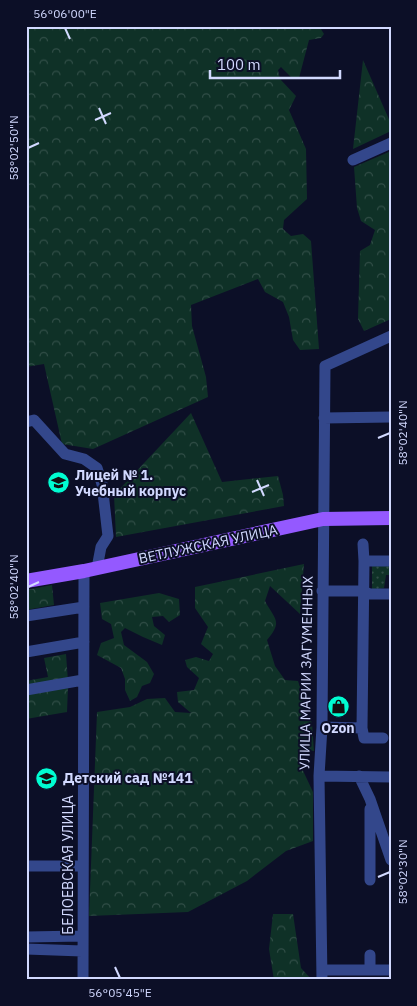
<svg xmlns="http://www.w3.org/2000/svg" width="417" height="1006" font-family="'IBM Plex Sans',sans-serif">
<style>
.forest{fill:url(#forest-crowns)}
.park{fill:url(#park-dots)}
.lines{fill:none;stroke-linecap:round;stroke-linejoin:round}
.minor{stroke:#33478b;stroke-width:11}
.major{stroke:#9459ff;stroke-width:14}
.ticks{fill:none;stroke:#d2d9ff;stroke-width:2}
.labels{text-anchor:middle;stroke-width:4;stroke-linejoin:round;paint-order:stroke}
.poi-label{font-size:14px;font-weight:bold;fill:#d2d9ff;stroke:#0c0f27;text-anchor:start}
.street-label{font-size:14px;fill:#d2d9ff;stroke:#0c0f27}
.neatline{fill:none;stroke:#d2d9ff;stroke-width:2}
.ticks-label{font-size:12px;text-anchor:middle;fill:#d2d9ff}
</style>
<defs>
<pattern id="forest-crowns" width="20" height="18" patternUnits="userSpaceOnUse" patternTransform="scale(1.25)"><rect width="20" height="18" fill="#0f3127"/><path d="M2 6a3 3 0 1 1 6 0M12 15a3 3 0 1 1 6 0" fill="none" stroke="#314e47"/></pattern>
<pattern id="park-dots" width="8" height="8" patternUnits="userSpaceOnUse" patternTransform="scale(1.25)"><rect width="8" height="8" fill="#0f3127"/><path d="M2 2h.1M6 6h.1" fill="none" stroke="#314e47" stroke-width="1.8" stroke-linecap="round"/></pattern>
</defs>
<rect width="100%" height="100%" fill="#0c0f27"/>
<path class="forest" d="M26,26H319L324,34L321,38L309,40L299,78L293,79L281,67L278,70L280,79L296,96L289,110L306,149L307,199L284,220L283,229L291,236L303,234L311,241L319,349L300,350L293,340L289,317L283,302L265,292L258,279L191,305L192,326L206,377L208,397L93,449L62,444L44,364L26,367Z
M363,60L391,124V131L353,149Z
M391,151V319L364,331L358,319L360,251L370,245L375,230L361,221L357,208L354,167Z
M191,413L222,482L278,476L283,495L284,506L116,537L114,495Z
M304,564L300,614L270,586L265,601C275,620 283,621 267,640L275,666L285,680L298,681L312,724L314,751L300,749L298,760L313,792V841L286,851L247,881L188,912L89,916L97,712L130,707L147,699L165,698L175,712L191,713L178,702L177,692L194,690L199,678L187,667L185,660L196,657L209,661L213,654L201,644L208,627L195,608V587Z
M52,585L54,605L26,610V590Z
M159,593L179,599L180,615L169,622L163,616L152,617L154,626L165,635L162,645L143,637L125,628L121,632L124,645L147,662L154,674L150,683L142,686L137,697L130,701L125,690V679L121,668L97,655L101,643L114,638L111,624L102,619L100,603Z
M66,654L68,681L26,689V681L48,677L44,658Z
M68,687L67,712L26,719V695Z
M273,914H293L301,968L312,980H274L269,949Z"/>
<path class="park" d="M372,566H391V575H386L384,588L372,590Z"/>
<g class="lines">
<path class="minor" d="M353,160L391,143
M324,418L391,417
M26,422L34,420L65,454L84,459L97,468L102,484L108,536L101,547L97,568
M364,561H391
M322,591H363L370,594H391
M26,616L84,607
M26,652L84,642
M26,690L83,680
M322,727L362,728L364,738H383
M362,728L364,561L363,544
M319,776L391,777
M359,776L370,799L391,860
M26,866H83
M370,880V809
M26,937L82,936
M26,949L82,951
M370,955V970
M322,970H391
M83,980L84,571
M322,980L319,776L322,727L325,366L391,336"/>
<path class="major" d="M26,581L84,571L323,519L391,518"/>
</g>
<path class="ticks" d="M65,28L70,39M99,108L106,124M95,120L111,113M28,148L39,143M378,438L390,433M257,480L264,496M252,492L269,485M28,587L39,582M378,877L390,872M115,967L120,978"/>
<defs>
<symbol id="school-disc" viewBox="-11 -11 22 22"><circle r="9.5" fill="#00fdd2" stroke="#0c0f27"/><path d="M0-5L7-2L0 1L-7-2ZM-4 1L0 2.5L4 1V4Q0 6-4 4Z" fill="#111"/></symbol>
<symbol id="shop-disc" viewBox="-11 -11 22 22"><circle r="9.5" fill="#00fdd2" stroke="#0c0f27"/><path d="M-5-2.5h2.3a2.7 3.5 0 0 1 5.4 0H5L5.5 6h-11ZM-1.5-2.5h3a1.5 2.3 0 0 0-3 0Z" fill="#111"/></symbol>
</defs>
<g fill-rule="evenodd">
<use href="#school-disc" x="46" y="470" width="25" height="25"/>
<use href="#shop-disc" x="326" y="694" width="25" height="25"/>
<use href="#school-disc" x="34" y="766" width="25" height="25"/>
</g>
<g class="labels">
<g class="poi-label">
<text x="75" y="480">Лицей № 1.<tspan x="75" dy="16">Учебный корпус</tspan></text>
<text x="338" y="733" text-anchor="middle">Ozon</text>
<text x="63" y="783">Детский сад №141</text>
</g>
<g class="street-label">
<text transform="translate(208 544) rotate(-12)" y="5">ВЕТЛУЖСКАЯ УЛИЦА</text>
<text transform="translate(306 673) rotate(-89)" y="5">УЛИЦА МАРИИ ЗАГУМЕННЫХ</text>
<text transform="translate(68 865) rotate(-90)" y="5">БЕЛОЕВСКАЯ УЛИЦА</text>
</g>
</g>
<rect width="417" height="1006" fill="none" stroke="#0c0f27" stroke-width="55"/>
<path d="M210 70v8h130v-8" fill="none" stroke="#d2d9ff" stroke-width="2.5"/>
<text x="217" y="70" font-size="15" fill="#d2d9ff" stroke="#0c0f27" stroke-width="4" paint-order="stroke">100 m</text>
<rect x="28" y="28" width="362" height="950" class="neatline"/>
<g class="ticks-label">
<text x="65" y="18">56°06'00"E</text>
<text transform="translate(14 148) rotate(-90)" y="4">58°02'50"N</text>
<text transform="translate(403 433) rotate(-90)" y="4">58°02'40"N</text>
<text transform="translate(14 587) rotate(-90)" y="4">58°02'40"N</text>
<text transform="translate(403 872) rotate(-90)" y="4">58°02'30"N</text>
<text x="120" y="997">56°05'45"E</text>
</g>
</svg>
